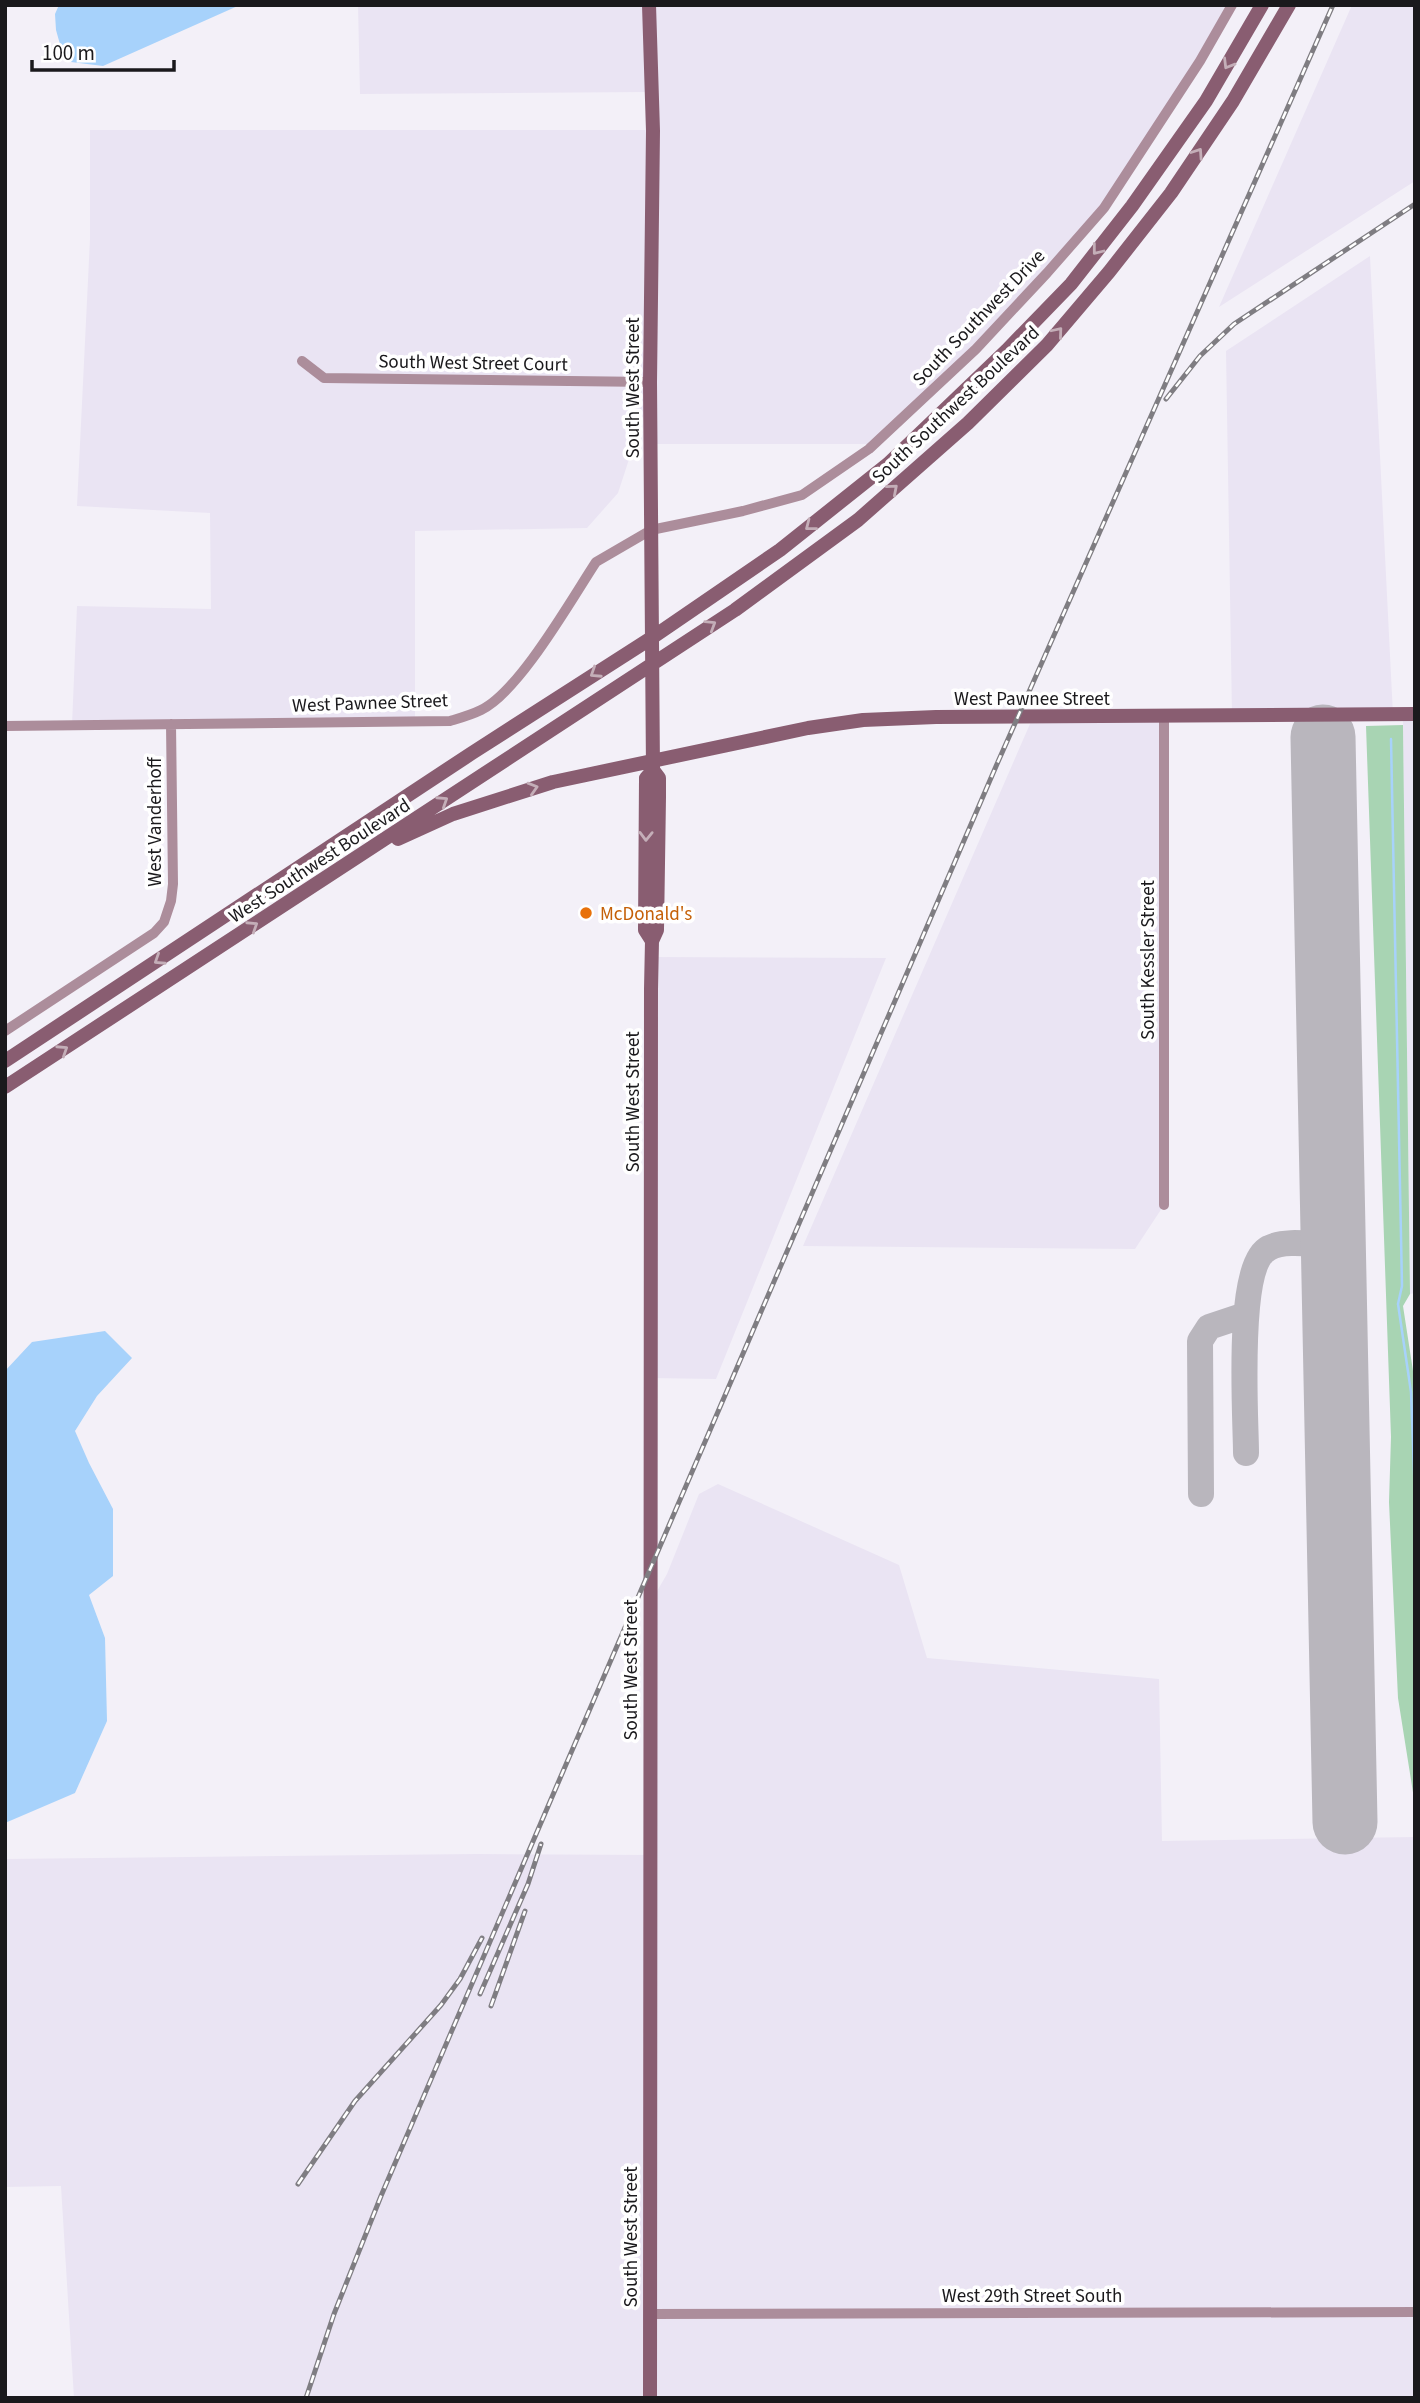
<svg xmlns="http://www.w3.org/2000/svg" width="1420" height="2403" font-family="'Source Sans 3',sans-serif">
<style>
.built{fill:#eae4f3}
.green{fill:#a8d4b3}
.water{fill:#a7d2fb}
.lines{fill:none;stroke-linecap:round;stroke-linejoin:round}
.stream{stroke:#a7d2fb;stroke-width:2.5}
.taxiway{stroke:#b9b6bd;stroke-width:26}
.runway{stroke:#b9b6bd;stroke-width:65}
.street{stroke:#ac8d9b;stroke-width:10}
.secondary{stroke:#895d71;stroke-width:14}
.rail-casing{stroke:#7f7d82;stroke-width:5}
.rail{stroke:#fff;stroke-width:2.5;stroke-dasharray:8;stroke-linecap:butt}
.oneway{stroke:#c4aeb8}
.food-dot{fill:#e8710a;stroke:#fff;stroke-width:2.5}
.labels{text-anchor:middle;stroke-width:7;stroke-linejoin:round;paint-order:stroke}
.street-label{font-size:19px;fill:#1a191c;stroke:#fff}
.food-label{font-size:19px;fill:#c56008;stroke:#fff;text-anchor:start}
</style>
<rect width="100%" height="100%" fill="#f3f0f8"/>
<path class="built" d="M358,5H1232L1104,208L1051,269L875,444H651L649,398L618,493L587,528L415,531V722L72,725L77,606L211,609L210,513L77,506L90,239V130H648V92L360,94Z
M1352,5H1415V181L1219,307Z
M1370,256L1393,715L1232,716L1226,351Z
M1403,715H1415V1293L1410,1294Z
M1164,716V1205L1135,1249L803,1246L1033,717Z
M652,957L886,958L716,1379L650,1378Z
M718,1484L899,1565L927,1658L1159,1679L1162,1841L1415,1837V2398H74L61,2186L5,2187V1859L477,1854L649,1855V1605L667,1574L699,1494Z"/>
<path class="green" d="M1403,725L1410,1294L1403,1306L1415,1384V1805L1398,1698L1389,1502L1391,1437L1366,726Z"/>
<path class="water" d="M59,5H240L103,66L71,62L63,55L56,30L55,14Z
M105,1331L132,1358L97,1396L75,1431L89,1463L113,1509V1576L89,1595L105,1638L107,1721L75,1793L5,1823V1371L32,1342Z"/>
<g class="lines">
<path class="stream" d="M1391,739L1402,1286L1398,1304L1411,1392L1415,1497"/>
<path class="taxiway" d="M1246,1453C1246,1417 1235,1265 1269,1248C1286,1239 1314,1245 1333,1245
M1201,1494L1200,1341L1209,1327L1245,1315"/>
<path class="runway" d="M1323,737L1345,1822"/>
<path class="street" d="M302,361L324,378L650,382
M1164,716V1205
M5,726L450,721C460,718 471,715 481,710C519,692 571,600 596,562L651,530L743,511L802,495L869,449L976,349L1047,273L1104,208L1200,61L1232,5
M5,1031L154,933L164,922L171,901L173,884L171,724
M650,2314L1415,2312"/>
<path class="secondary" d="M649,5L653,131L650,382L653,770L659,778V797L657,930L652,941L651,989L650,2398
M398,839L453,814L553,782L808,728L863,720L936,717L1415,714
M652,941L645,930L646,778L653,770
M5,1061L472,753L653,637L780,550L888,464L1007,350L1071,284L1132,206L1206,101L1262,5
M5,1087L735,610L858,520L968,423L1047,345L1109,272L1171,193L1233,101L1289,5"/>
<defs>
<path id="rail" d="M1166,399L1200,356L1234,324L1415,204
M480,1994L528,1884L541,1844
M491,2006L525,1911
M298,2184L355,2101L441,2005L460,1979L482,1938
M306,2398L334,2314L381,2196L555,1790L997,764L1333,5"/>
</defs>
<use href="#rail" class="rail-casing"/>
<use href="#rail" class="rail"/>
</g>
<defs><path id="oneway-chevron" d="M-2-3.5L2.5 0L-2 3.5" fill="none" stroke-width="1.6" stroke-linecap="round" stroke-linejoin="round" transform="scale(1.75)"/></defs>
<g class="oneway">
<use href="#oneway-chevron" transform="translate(1228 64) rotate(121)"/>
<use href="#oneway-chevron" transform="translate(1198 153) rotate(-56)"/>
<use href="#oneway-chevron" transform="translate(1097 250) rotate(128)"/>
<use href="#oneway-chevron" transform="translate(1058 332) rotate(-50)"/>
<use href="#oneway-chevron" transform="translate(893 489) rotate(-41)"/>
<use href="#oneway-chevron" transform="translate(810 526) rotate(142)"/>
<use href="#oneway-chevron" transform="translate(711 625) rotate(-32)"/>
<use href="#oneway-chevron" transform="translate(595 673) rotate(147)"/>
<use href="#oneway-chevron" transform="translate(533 788) rotate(-17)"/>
<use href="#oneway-chevron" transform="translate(443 801) rotate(-33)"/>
<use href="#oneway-chevron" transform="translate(646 836) rotate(91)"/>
<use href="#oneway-chevron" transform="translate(253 926) rotate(-33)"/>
<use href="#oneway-chevron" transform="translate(159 960) rotate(147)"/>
<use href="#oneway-chevron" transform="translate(63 1050) rotate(-33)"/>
</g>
<circle class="food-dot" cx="586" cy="913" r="7"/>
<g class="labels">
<g class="street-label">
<text transform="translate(978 317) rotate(-46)" y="7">South Southwest Drive</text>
<text transform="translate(473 362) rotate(1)" y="7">South West Street Court</text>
<text transform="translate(632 388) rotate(-90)" y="7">South West Street</text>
<text transform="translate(955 404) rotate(-43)" y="7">South Southwest Boulevard</text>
<text x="1032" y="705">West Pawnee Street</text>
<text transform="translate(370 702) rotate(-2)" y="7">West Pawnee Street</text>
<text transform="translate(154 822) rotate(-90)" y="7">West Vanderhoff</text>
<text transform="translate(319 860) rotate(-33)" y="7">West Southwest Boulevard</text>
<text transform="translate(1147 960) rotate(-90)" y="7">South Kessler Street</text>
<text transform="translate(632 1102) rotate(-90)" y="7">South West Street</text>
<text transform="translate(630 1670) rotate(-90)" y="7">South West Street</text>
<text transform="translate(630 2237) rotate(-90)" y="7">South West Street</text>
<text x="1032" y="2302">West 29th Street South</text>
</g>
<g class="food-label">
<text x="600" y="920">McDonald's</text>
</g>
</g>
<rect width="1420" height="2403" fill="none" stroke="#1a191c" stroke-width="14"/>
<path d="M32 60v10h142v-10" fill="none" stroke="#1a191c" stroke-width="3.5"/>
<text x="42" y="60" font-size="21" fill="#1a191c" stroke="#ffffff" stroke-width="5" paint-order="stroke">100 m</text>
</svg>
